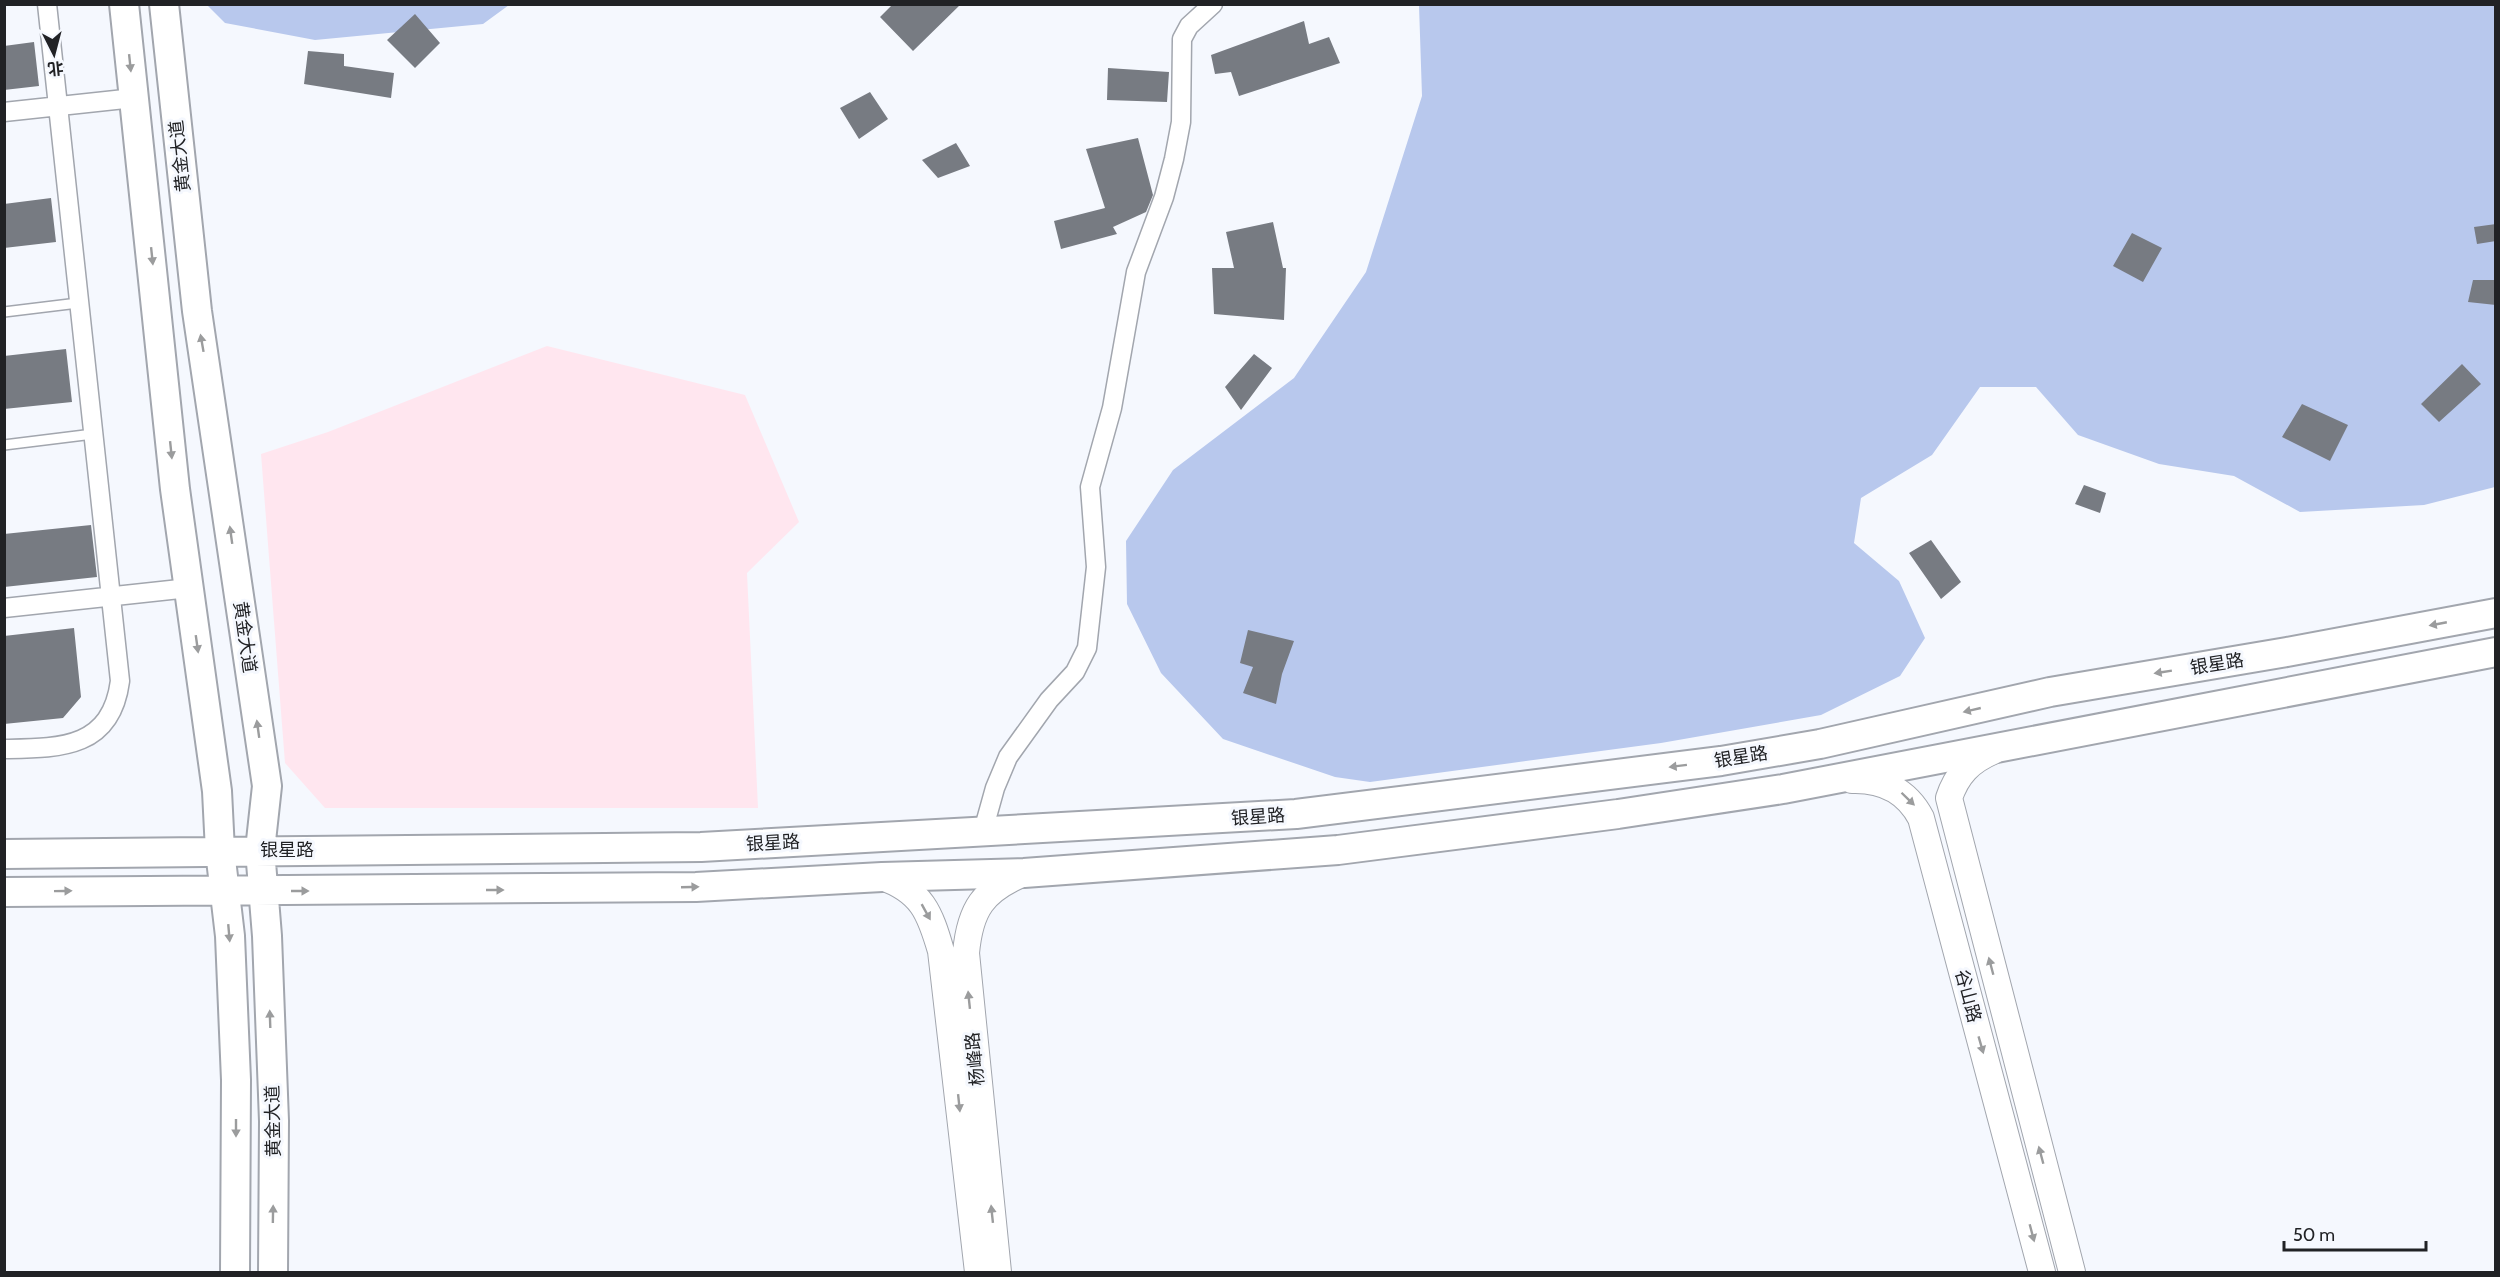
<svg xmlns="http://www.w3.org/2000/svg" width="2500" height="1277" font-family="Cabin,'Noto Sans SC',sans-serif">
<style>
.commercial{fill:#ffe6ef}
.green{fill:#b8c8ed}
.building{fill:#777b82}
.lines{fill:none;stroke-linecap:round;stroke-linejoin:round}
.lane-casing{stroke:#a2a6ae;stroke-width:12}
.street-casing{stroke:#a2a6ae;stroke-width:21}
.secondary-casing{stroke:#a2a6ae;stroke-width:28}
.primary-casing{stroke:#a2a6ae;stroke-width:32}
.lane{stroke:#fff;stroke-width:9}
.street{stroke:#fff;stroke-width:18}
.secondary{stroke:#fff;stroke-width:26}
.primary{stroke:#fff;stroke-width:28}
.oneway{fill:#9b9c9d}
.labels{text-anchor:middle;stroke-width:6;stroke-linejoin:round;paint-order:stroke}
.street-label{font-size:18px;fill:#212225;stroke:#f5f8fe}
</style>
<rect width="100%" height="100%" fill="#f5f8fe"/>
<path class="commercial" d="M547,346L745,395L799,522L747,573L758,808H325L285,763L261,454L328,432Z"/>
<path class="green" d="M207,5H509L483,24L315,40L225,23Z
M1419,5H2495V487L2424,505L2300,512L2234,476L2159,464L2078,435L2036,387H1980L1932,455L1861,498L1854,543L1899,581L1925,638L1900,676L1821,715L1661,743L1370,782L1335,777L1223,739L1161,673L1127,604L1126,541L1173,470L1294,378L1366,272L1422,96Z"/>
<path class="building" d="M893,4H961L913,51L880,17Z
M415,14L440,43L415,68L387,40Z
M1304,21L1309,44L1329,37L1340,63L1239,96L1231,72L1215,74L1211,55Z
M34,42L39,86L4,90V46Z
M308,51L344,54V66L394,73L391,98L304,84Z
M1108,68L1169,72L1167,102L1107,100Z
M870,92L888,119L859,139L840,108Z
M1138,138L1153,195L1146,212L1113,227L1117,234L1061,249L1054,221L1105,208L1086,149Z
M956,143L970,166L938,178L922,160Z
M51,198L56,242L4,248V204Z
M1273,222L1283,268H1286L1284,320L1214,314L1212,268H1234L1226,232Z
M2496,224V241L2477,244L2474,227Z
M2132,233L2162,248L2143,282L2113,266Z
M2473,280H2496V305L2468,302Z
M66,349L72,402L4,409V356Z
M1254,354L1272,368L1241,410L1225,387Z
M2462,364L2481,384L2439,422L2421,404Z
M2302,404L2348,425L2330,461L2282,437Z
M2084,485L2106,493L2100,513L2075,504Z
M91,525L97,577L4,587V534Z
M1931,540L1961,582L1941,599L1909,553Z
M74,628L81,697L63,718L4,724V636Z
M1248,630L1294,641L1282,674L1276,704L1243,693L1253,667L1240,663Z"/>
<g class="lines">
<defs>
<path id="lane" d="M4,312L78,303
M4,445L93,434"/>
<path id="street" d="M4,112L134,98
M4,608L189,588
M4,749C60,748 111,749 120,681L47,4
M983,831L995,788L1008,757L1049,700L1075,672L1087,648L1096,567L1090,487L1112,408L1136,272L1164,197L1174,159L1181,122L1182,39L1189,26L1213,4"/>
<path id="secondary" d="M1993,751C1970,761 1957,774 1949,798L2072,1272
M1852,780C1883,779 1907,791 1921,818L2042,1272
M882,877C922,891 930,913 941,951L978,1272
M998,1272L966,953C970,909 983,890 1024,873"/>
<path id="primary" d="M124,4L175,489L217,791L220,851L230,936L236,1080L235,1272
M164,4L197,311L267,786L260,850L267,936L274,1121L273,1272
M4,854L701,847L1296,814L1721,761L1820,744L2050,692L2287,652L2496,613
M4,892L696,887L882,877L1024,873L1338,850L1618,814L1783,789L2496,652"/>
</defs>
<use href="#lane" class="lane-casing"/>
<use href="#street" class="street-casing"/>
<use href="#secondary" class="secondary-casing"/>
<use href="#primary" class="primary-casing"/>
<use href="#lane" class="lane"/>
<use href="#street" class="street"/>
<use href="#secondary" class="secondary"/>
<use href="#primary" class="primary"/>
</g>
<defs><path id="oneway-solid" d="M-6-.8H1V-3.2L6.5 0L1 3.2V.8H-6Z" transform="scale(1.5)"/></defs>
<g class="oneway">
<use href="#oneway-solid" transform="translate(130 63) rotate(84)"/>
<use href="#oneway-solid" transform="translate(152 256) rotate(84)"/>
<use href="#oneway-solid" transform="translate(202 343) rotate(-100)"/>
<use href="#oneway-solid" transform="translate(171 450) rotate(84)"/>
<use href="#oneway-solid" transform="translate(231 535) rotate(-98)"/>
<use href="#oneway-solid" transform="translate(2438 624) rotate(169)"/>
<use href="#oneway-solid" transform="translate(197 644) rotate(82)"/>
<use href="#oneway-solid" transform="translate(2163 672) rotate(171)"/>
<use href="#oneway-solid" transform="translate(1972 710) rotate(167)"/>
<use href="#oneway-solid" transform="translate(258 729) rotate(-98)"/>
<use href="#oneway-solid" transform="translate(1678 766) rotate(173)"/>
<use href="#oneway-solid" transform="translate(1908 799) rotate(44)"/>
<use href="#oneway-solid" transform="translate(690 887) rotate(-2)"/>
<use href="#oneway-solid" transform="translate(495 890)"/>
<use href="#oneway-solid" transform="translate(63 891) rotate(-1)"/>
<use href="#oneway-solid" transform="translate(300 891)"/>
<use href="#oneway-solid" transform="translate(926 912) rotate(61)"/>
<use href="#oneway-solid" transform="translate(229 933) rotate(85)"/>
<use href="#oneway-solid" transform="translate(1991 966) rotate(-105)"/>
<use href="#oneway-solid" transform="translate(969 1000) rotate(-96)"/>
<use href="#oneway-solid" transform="translate(270 1019) rotate(-92)"/>
<use href="#oneway-solid" transform="translate(1981 1045) rotate(74)"/>
<use href="#oneway-solid" transform="translate(959 1103) rotate(84)"/>
<use href="#oneway-solid" transform="translate(236 1128) rotate(90)"/>
<use href="#oneway-solid" transform="translate(2041 1155) rotate(-105)"/>
<use href="#oneway-solid" transform="translate(273 1214) rotate(-89)"/>
<use href="#oneway-solid" transform="translate(992 1214) rotate(-96)"/>
<use href="#oneway-solid" transform="translate(2032 1233) rotate(75)"/>
</g>
<g class="labels">
<g class="street-label">
<text transform="translate(180 156) rotate(-96)" y="6">黄金大道</text>
<text transform="translate(245 637) rotate(82)" y="6">黄金大道</text>
<text transform="translate(2217 664) rotate(-9)" y="6">银星路</text>
<text transform="translate(1741 757) rotate(-9)" y="6">银星路</text>
<text transform="translate(1258 817) rotate(-4)" y="6">银星路</text>
<text transform="translate(773 843) rotate(-3)" y="6">银星路</text>
<text x="287" y="856">银星路</text>
<text transform="translate(1968 996) rotate(75)" y="6">谷山路</text>
<text transform="translate(975 1059) rotate(-96)" y="6">杨峰路</text>
<text transform="translate(273 1121) rotate(-91)" y="6">黄金大道</text>
</g>
</g>
<rect width="2500" height="1277" fill="none" stroke="#212225" stroke-width="12"/>
<g transform="translate(54 54) rotate(174)" stroke="#f5f8fe" stroke-width="4.5" paint-order="stroke">
<path d="M0-4.5L10 22L0 15L-10 22Z" fill="#212225"/>
<text y="-9" font-size="16" font-weight="bold" text-anchor="middle" fill="#212225">北</text>
</g>
<path d="M2284 1241v9h142v-9" fill="none" stroke="#212225" stroke-width="3"/>
<text x="2293" y="1241" font-size="18" fill="#212225" stroke="#f5f8fe" stroke-width="4.5" paint-order="stroke">50 m</text>
</svg>
